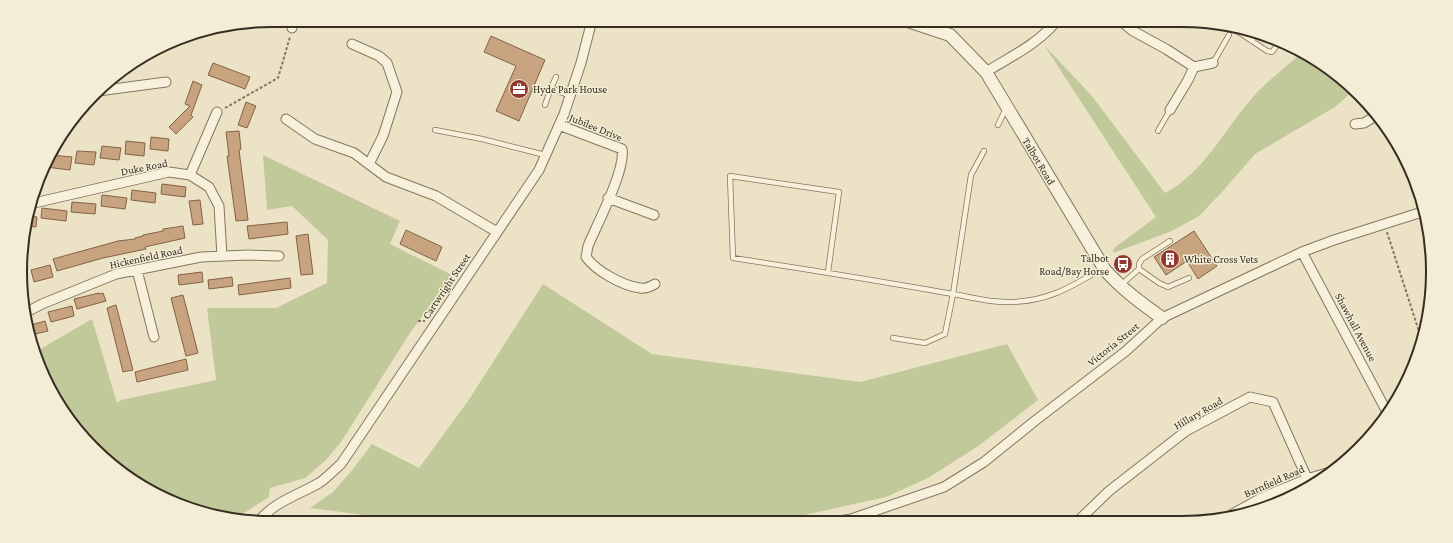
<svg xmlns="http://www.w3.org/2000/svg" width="1453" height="543" font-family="'Crimson Pro',serif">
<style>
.green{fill:#c1c99b}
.building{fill:#c7a37f;stroke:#846245}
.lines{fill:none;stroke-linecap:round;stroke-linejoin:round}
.service-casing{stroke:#86765e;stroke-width:6}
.minor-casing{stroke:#86765e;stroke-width:11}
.tertiary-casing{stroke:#86765e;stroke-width:14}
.path{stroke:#86765e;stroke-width:2;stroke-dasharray:3 2;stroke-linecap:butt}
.service{stroke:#f7f0da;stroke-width:4.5}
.minor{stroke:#f7f0da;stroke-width:9}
.tertiary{stroke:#f7f0da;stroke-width:12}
.labels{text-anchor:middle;stroke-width:3;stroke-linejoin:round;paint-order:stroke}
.poi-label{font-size:11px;fill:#372d20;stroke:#f3edd6;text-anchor:start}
.street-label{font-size:11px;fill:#372d20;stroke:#f3edd6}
.rim{fill:none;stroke:#372d20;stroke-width:2}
</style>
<rect width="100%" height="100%" fill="#ece3c7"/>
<path class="green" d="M1044,45L1092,96L1165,193C1204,173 1225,128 1254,96C1267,81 1285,68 1299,55L1335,72L1352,92L1335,107L1255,154L1222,192L1199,216L1172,231L1113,253L1114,248L1156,217Z
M263,155L400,221L390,244L452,275L410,333L341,442L326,460L305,478L270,488L269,497L241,515L229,517L206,514L119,471L62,411L37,351L92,319L117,403L121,400L216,380L207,308H276L327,283L328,240L292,206L267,210Z
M543,284L652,354L860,382L1007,344L1038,400L977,447L928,478L886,497L800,516L676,522L426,523L310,508L333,492L353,469L372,444L419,468L468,401Z"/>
<path class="building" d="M491,36L545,60L519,121L496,111L516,66L484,52Z
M213,63L250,77L245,89L208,75Z
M193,81L202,85L191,115L193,117L176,134L169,127L190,106L185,104Z
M246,102L256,106L247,128L238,125Z
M239,131L241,149L239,150L248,220L236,221L227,156H229L226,132Z
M151,137L169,139L168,151L150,149Z
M126,141L145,143L144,156L125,154Z
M102,146L121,148L119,160L100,158Z
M77,151L96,152L94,165L75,163Z
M51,155L72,157L70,170L46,167Z
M162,184L186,187L185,197L161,194Z
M132,190L156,193L155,203L131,200Z
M102,195L127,198L125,209L101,206Z
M200,200L203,224L193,225L189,201Z
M72,202L96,204L95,214L71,212Z
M42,208L67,211L66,221L41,218Z
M30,216L37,217L36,227L26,226Z
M287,222L288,234L249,239L247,226Z
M183,226L185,238L145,247L146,249L103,258L57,271L53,259L118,241L135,239V238L143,236V235L163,231V229Z
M406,230L442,247L436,261L400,244Z
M1194,231L1217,266L1198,279L1187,261L1166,275L1154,257Z
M308,234L313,274L301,275L296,236Z
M50,265L53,277L34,282L31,270Z
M202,272L203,282L179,285L178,275Z
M232,277L233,286L209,289L208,280Z
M290,278L291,288L239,295L238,285Z
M99,293V294L103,293L106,301L77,309L74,299Z
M183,295L198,353L186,356L171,298Z
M116,305L133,370L123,372L107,308Z
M72,306L74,316L51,322L48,312Z
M45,321L48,331L31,335L27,326Z
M186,359L188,370L137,382L135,372Z"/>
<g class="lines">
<defs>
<path id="service" d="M1231,27L1267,51L1272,52L1278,44
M1252,41L1256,33
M1213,63L1229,35
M556,77L551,88L570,96
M545,105L551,88
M998,125L1006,108
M435,130L482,139L545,155
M1158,131L1170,110
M1139,269L1159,283L1168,287L1189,278
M828,272L839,192L730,176L733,258C806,269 880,281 953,294L971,175L984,151
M1121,285L1139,269V264L1142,259L1170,241
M893,338L925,343L945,334L953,294C970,297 988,302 1005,302C1045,303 1070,288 1103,268"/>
<path id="minor" d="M1120,20L1133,31L1166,49L1194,67
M292,28L294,20
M352,44L379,56L387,63L397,92L383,136L369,164
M986,72C1010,57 1040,43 1057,20
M98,91L166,82
M1170,110L1188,80L1194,67L1213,63
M286,119L315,139L354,153L386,177L436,196L497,232
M1355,124L1364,123L1374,117
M559,125L622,149C626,170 597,224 588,246L586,257C596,271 623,286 640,288C645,289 650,287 655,284
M190,175L217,112
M608,198L654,215
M34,203L169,172L190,175L209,187L219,206L222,256
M1302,252L1388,414
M137,270L154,337
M25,313L42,304L116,274L201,257L248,255L279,256
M1229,516L1263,497L1307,479L1330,472
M259,521C274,502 298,495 319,483C327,478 334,470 341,464L539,170L564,114L581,63L592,20
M1078,521L1109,491L1186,431L1250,397L1273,402L1310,485
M268,522C292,520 315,520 339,523
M835,522L851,519L944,487L984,462L1036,420L1126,351L1162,318L1302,252L1334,240L1422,212"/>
<path id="tertiary" d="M905,20L950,35L986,72L1105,270C1122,289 1141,303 1162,318"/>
</defs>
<use href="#service" class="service-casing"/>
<use href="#minor" class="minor-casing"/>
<use href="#tertiary" class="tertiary-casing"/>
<path class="path" d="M225,108L278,78L290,37
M1387,232L1422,341
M418,321H425"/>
<use href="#service" class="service"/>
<use href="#minor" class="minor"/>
<use href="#tertiary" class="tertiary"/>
</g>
<defs>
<symbol id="office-disc" viewBox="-11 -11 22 22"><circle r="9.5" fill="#913831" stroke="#f3edd6"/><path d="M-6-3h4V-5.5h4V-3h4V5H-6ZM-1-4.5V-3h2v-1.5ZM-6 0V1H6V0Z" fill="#fff"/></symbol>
<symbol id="building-disc" viewBox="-11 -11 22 22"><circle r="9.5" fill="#913831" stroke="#f3edd6"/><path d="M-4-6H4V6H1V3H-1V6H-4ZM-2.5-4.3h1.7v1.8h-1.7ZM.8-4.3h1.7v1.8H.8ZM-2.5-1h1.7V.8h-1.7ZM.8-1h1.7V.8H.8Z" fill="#fff"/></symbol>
<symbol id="bus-disc" viewBox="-11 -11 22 22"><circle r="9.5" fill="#913831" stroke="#f3edd6"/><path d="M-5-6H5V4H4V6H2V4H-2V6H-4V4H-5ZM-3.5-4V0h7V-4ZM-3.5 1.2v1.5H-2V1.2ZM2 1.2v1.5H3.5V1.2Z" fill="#fff"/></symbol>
</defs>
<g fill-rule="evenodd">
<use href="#office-disc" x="508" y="78" width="22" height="22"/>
<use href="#building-disc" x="1159" y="248" width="22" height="22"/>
<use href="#bus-disc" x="1112" y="253" width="22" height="22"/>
</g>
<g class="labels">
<g class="poi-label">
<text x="533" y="93">Hyde Park House</text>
<text x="1109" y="262" text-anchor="end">Talbot<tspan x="1109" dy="13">Road/Bay Horse</tspan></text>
<text x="1184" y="263">White Cross Vets</text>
</g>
<g class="street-label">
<text transform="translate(596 127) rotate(22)" y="4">Jubilee Drive</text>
<text transform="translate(1039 161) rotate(59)" y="4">Talbot Road</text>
<text transform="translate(144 167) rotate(-11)" y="4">Duke Road</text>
<text transform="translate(146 257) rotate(-12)" y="4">Hickenfield Road</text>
<text transform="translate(446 286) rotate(-56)" y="4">Cartwright Street</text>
<text transform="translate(1356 327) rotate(62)" y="4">Shawhall Avenue</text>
<text transform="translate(1113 344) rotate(-39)" y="4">Victoria Street</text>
<text transform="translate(1198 413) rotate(-30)" y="4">Hillary Road</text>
<text transform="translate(1274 481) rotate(-24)" y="4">Barnfield Road</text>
</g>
</g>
<path d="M0 0H1453V543H0ZM271 27H1182A244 244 0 0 1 1426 271V272A244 244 0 0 1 1182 516H271A244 244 0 0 1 27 272V271A244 244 0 0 1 271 27Z" fill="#f3edd6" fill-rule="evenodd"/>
<path class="rim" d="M271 27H1182A244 244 0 0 1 1426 271V272A244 244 0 0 1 1182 516H271A244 244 0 0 1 27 272V271A244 244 0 0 1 271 27Z"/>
</svg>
